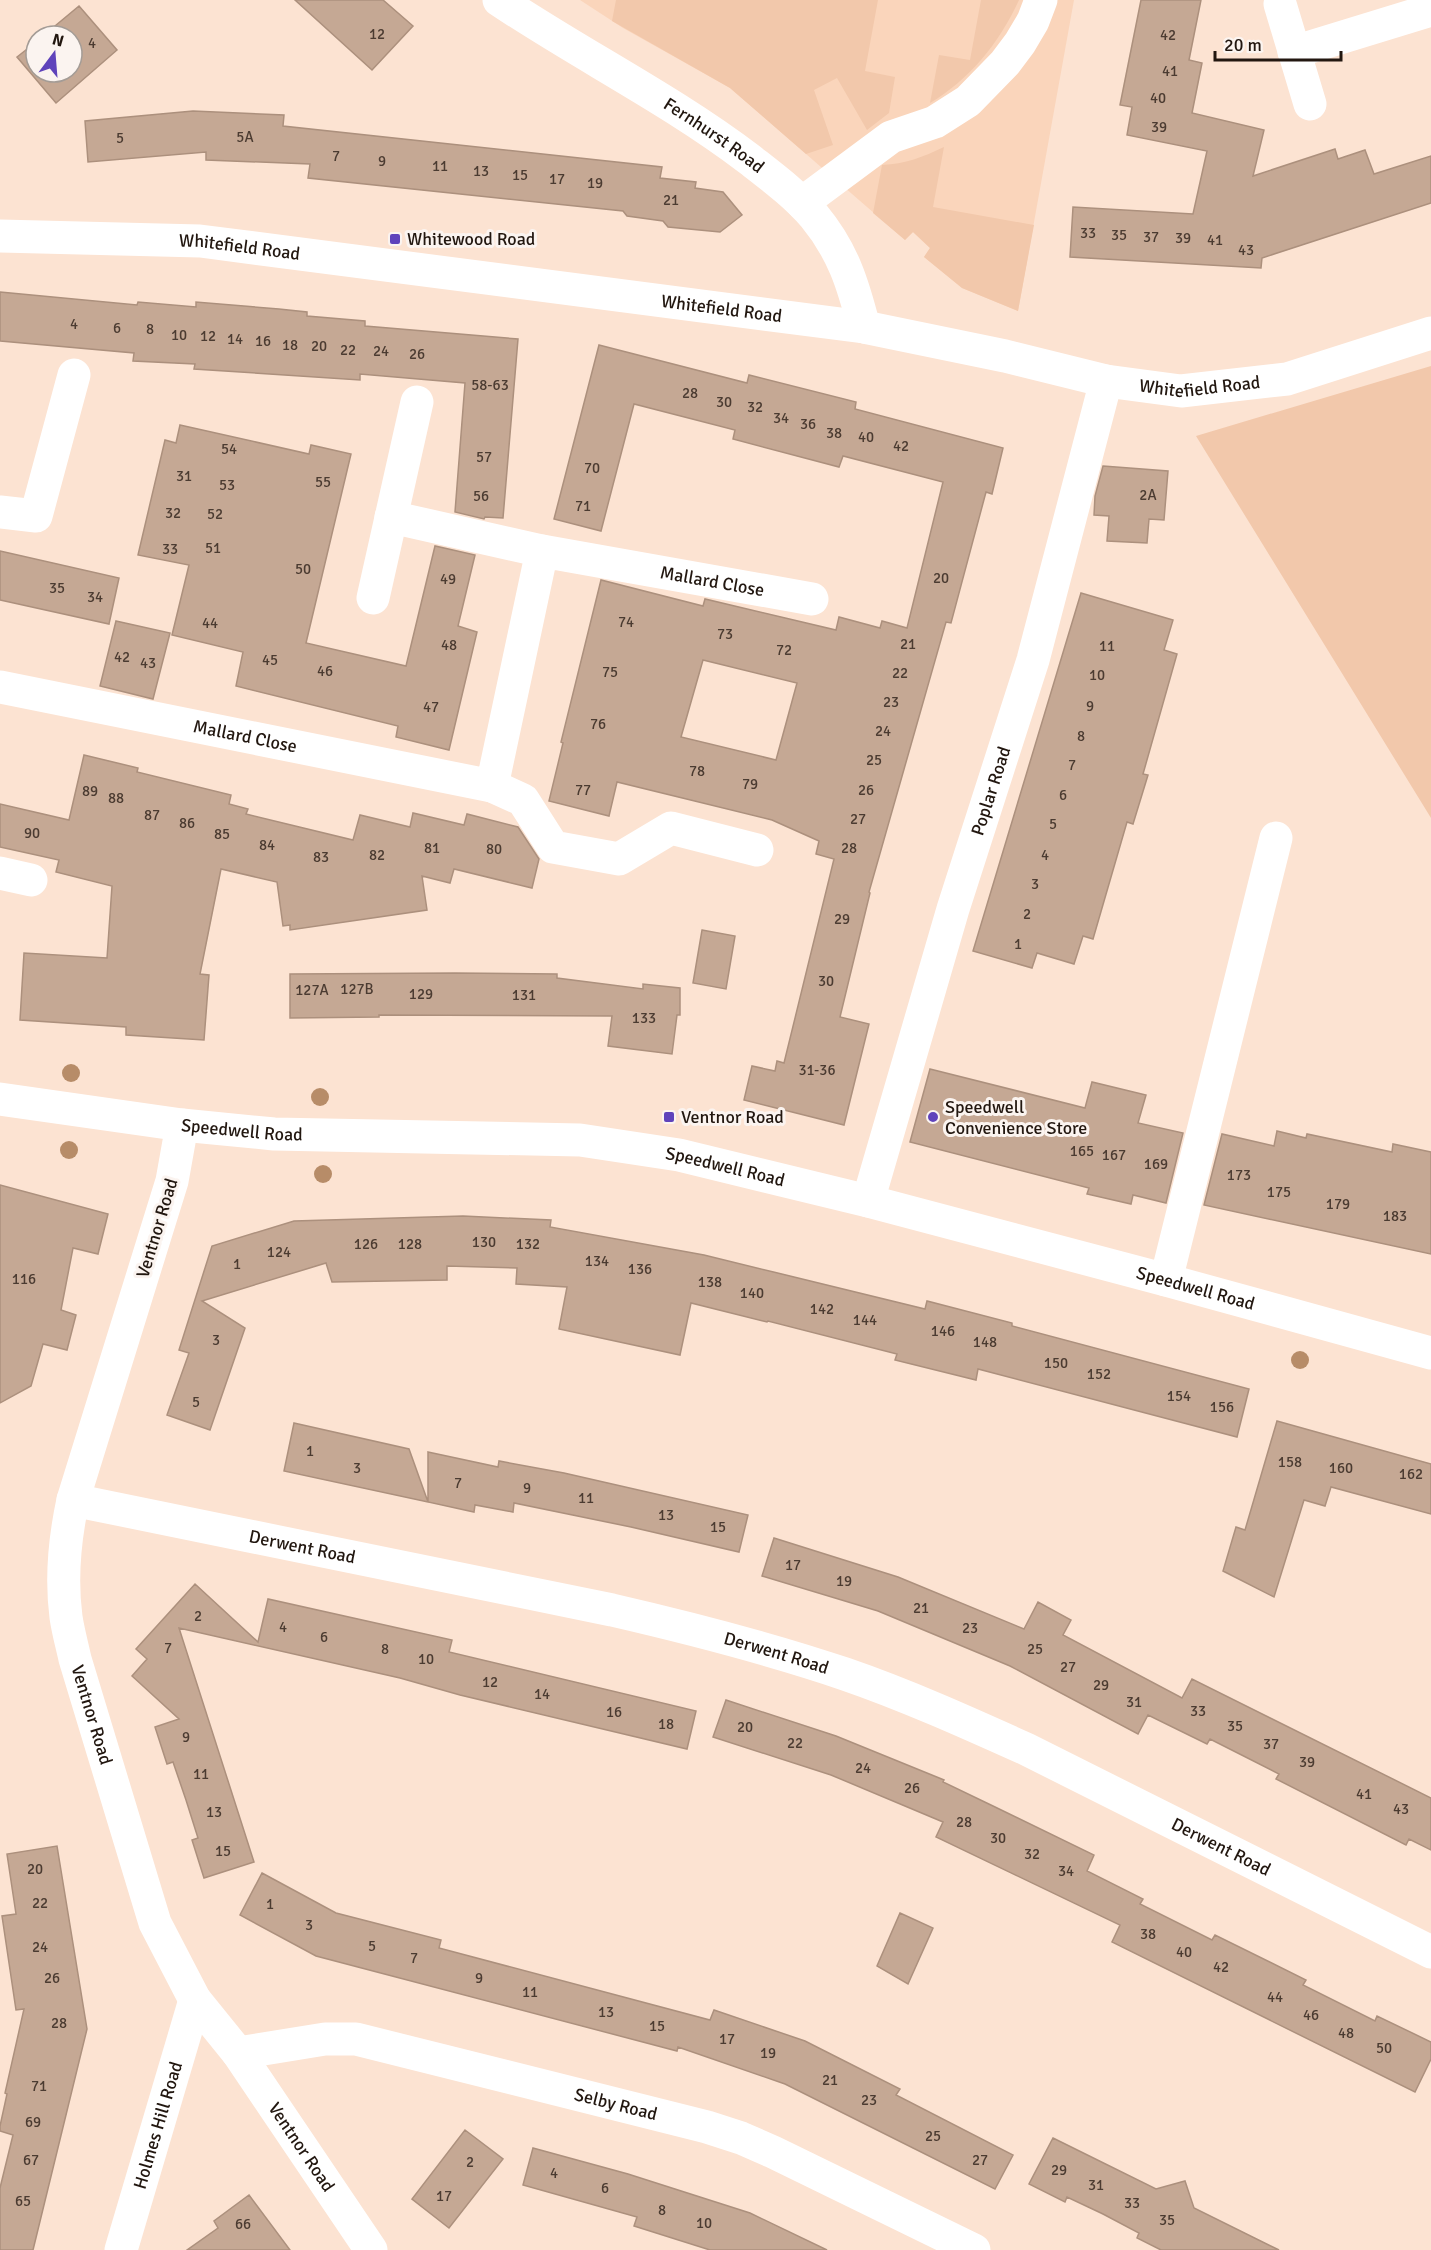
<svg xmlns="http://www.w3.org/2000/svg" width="1431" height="2250" font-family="Signika,sans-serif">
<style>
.built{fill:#fad5bb}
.green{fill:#f2c8ab}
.building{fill:#c5a894;stroke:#ac907d;stroke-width:1.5;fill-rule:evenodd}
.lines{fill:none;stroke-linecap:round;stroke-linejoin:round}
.minor{stroke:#fff;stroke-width:33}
.major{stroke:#fff;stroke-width:33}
.tree{fill:#b78c68}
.poi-dot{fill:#5f43bb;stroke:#fbf4f0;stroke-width:2}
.labels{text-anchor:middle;stroke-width:6;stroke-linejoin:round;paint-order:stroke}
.number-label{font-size:15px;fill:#4b3b31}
.street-label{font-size:18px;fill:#221710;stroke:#fbf4f0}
.poi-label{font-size:18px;fill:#221710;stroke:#fbf4f0;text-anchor:start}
</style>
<rect width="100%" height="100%" fill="#fce3d2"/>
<path class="built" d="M580,0H1074L1018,311L962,288L924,257L930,248L913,232L905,240L730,88L623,28Z"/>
<path class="green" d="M616,0H878L865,71L895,77L889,113L867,130L837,78L814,90L833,145L806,154L730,88L612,21Z
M981,0H1019C999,43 971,78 930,103L939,55L970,60Z
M944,147L933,207L1034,225L1018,311L962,288L924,257L930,248L913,232L905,240L873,213L882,165C905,164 923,157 944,147Z
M1431,366V818L1196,436Z"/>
<path class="building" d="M295,0H383L413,26L372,70Z
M1141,0H1201L1189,60L1202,63L1192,113L1264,130L1253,176L1335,149L1338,159L1365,150L1374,174L1431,156V203L1262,258L1261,268L1070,257L1073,207L1193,214L1207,151L1127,135L1132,107L1120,105Z
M79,6L117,50L56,103L17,57L36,42V72H72V36H43Z
M193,111L284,115L283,126L662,167L660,178L696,182L695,188L723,192L742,215L720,232L668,227L663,221L627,216L623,211L308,178L310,164L206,160V152L88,162L85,121Z
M0,292L137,305L138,302L196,307V302L279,309L307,312V316L365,321V326L518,339L503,518L485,517L484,519L455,512L465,383L360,374V380L194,369L195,364L133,361L134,353L0,341Z
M599,345L747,383L749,375L856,402L855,409L1003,448L992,494L986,492L951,623L946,622L869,892L870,893L840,1017L869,1024L844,1125L744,1100L752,1066L775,1071L777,1061L784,1063L834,859L816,854L819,841L772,820L617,782L609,816L549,801L563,743L561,742L601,580L703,606L705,599L836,630L839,617L880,628L882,621L907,628L943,482L843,456L839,467L733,439L735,430L634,404L601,531L554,519ZM703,660L797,683L776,760L681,737Z
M180,425L309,454L311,445L351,454L306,643L406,666L435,546L475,555L458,626L477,632L449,750L396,737L398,726L236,686L243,652L172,635L189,565L138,555L165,440L176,443Z
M1103,466L1168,471L1164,520L1149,519L1147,543L1107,541L1109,516L1094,515L1095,496Z
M0,551L119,578L109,624L0,600Z
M1081,593L1173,620L1164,650L1177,654L1143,774L1148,775L1133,824L1127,822L1093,939L1083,936L1074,964L1037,953L1032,968L973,951Z
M116,621L170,633L153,699L100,686Z
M84,755L138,768L137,772L231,795L229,804L248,809L246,814L353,840L360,815L410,827L413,813L464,825L467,814L518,827L539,859L532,888L454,869L450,883L422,876L427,910L290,930V925L283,926L277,882L221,869L200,974L209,975L204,1040L126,1035V1027L20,1020L24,953L107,958L112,886L56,872L59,860L0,847V804L69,820Z
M702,930L735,936L726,989L693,983Z
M455,973L557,974V978L643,989V984L680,988V1015H677L672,1054L608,1046L612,1016L379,1015V1017L290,1018V974Z
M930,1069L1085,1108L1092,1082L1146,1095L1138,1123L1183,1133L1166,1203L1133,1195L1131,1204L1087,1194L1089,1188L910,1142Z
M1277,1131L1306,1138L1307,1134L1392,1152L1393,1144L1431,1152V1254L1204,1205L1222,1134L1274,1146Z
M0,1185L108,1214L98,1254L73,1248L61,1310L76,1315L67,1350L43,1344L31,1386L0,1403Z
M463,1216L551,1220L550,1227L704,1255L925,1309L927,1301L1012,1323V1326L1249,1389L1237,1437L978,1369L976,1380L895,1360L897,1354L768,1321L767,1322L691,1303L680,1355L559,1329L567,1287L516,1284L517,1268L447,1266V1280L332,1282L326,1263L202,1301L245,1328L210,1430L167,1415L189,1353L179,1350L212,1246L294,1221Z
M1277,1421L1431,1464V1514L1331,1487L1325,1506L1304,1500L1274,1597L1223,1571L1236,1527L1245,1530Z
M294,1423L409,1449L428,1502L284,1471Z
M428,1452L498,1467L499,1461L564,1473L748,1515L739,1552L631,1527L514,1503L513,1512L475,1505L474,1512L428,1502Z
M774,1538L898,1577L1024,1629L1038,1602L1071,1620L1063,1635L1182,1698L1192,1679L1431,1798V1850L1409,1839L1406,1845L1276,1779L1279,1774L1210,1739L1207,1744L1148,1715L1138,1734L1010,1666L878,1611L762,1576Z
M195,1584L258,1642L268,1599L452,1640L449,1652L696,1711L687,1749L460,1695L400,1678L179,1628L254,1862L204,1878L192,1840L198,1838L186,1800L173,1762L167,1764L155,1727L179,1719L132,1676L147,1659L136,1649Z
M726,1700L836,1736L944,1780L943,1782L993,1806L1094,1855L1087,1871L1143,1899L1140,1904L1212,1940L1215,1935L1306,1980L1303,1985L1375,2021L1377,2016L1431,2042V2059L1415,2092L1112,1942L1120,1925L936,1837L943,1822L831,1775L713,1737Z
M57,1846L87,2029L33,2250H0V2188L13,2135L0,2131V2126L7,2094L5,2093L24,2009L16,2010L2,1916L16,1914L7,1854Z
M262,1873L336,1913L441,1940L439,1948L710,2020L714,2010L805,2041L900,2089L896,2095L1013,2155L995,2189L785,2084L678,2047L677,2051L316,1956L240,1915Z
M900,1913L933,1928L908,1984L877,1966Z
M465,2130L503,2159L449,2228L412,2199Z
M1053,2138L1156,2189L1185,2181L1194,2208L1279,2250H1161L1137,2238L1139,2233L1103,2214L1067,2197L1065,2202L1029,2184Z
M533,2148L628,2174L750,2213L827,2250H710L634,2226L637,2217L523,2185Z
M249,2195L290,2250H187L218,2228L214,2221Z"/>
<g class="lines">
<g class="minor">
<path id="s1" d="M499,0C581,55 670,99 749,159C772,177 795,194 814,216C843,251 853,284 864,327"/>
<path d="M1280,4L1310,104"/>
<path d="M1294,52L1431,10"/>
<path d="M802,203L891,137L935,122L968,101L1005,63L1020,43L1033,21L1041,0"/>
<path d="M0,512L36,516L74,375"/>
<path d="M391,517L542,551"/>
<path d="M373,598L417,402"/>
<path id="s2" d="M0,687L492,786L542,551L812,599"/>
<path d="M492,786L523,800L553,847L619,859L671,828L757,850"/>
<path d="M0,873L31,880"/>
<path id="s3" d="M0,1099L182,1125L274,1134L580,1140L679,1155L868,1201L1166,1280L1431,1353"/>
<path id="s4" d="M182,1125L172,1181L73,1500C65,1537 61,1579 66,1617C68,1631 72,1645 75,1659L155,1923L195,2000L238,2053L371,2250"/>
<path id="s5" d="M868,1201L953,909L1033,660L1106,381"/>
<path d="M1166,1280L1276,838"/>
<path id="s6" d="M73,1500L612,1610C690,1628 768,1648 845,1674C906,1695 966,1722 1026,1749L1431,1952"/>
<path id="s7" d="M238,2053L325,2039H356L707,2127L741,2138L773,2152L974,2250"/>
<path id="s8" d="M121,2250L195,2000"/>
</g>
<path class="major" id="s9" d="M0,236L200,241L864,327L1005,356L1106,381L1181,391L1287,379L1431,333"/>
</g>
<g class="tree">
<circle cx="71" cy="1073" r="9"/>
<circle cx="320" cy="1097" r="9"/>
<circle cx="69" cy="1150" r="9"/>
<circle cx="323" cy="1174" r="9"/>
<circle cx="1300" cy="1360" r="9"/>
</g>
<g class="poi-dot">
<rect x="389" y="233" width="12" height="12" rx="3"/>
<rect x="663" y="1111" width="12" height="12" rx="3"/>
<circle cx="933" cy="1117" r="6"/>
</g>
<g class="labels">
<g class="number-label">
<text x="377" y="39">12</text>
<text x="1168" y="40">42</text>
<text x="92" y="48">4</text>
<text x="1170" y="76">41</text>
<text x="1158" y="103">40</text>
<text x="1159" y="132">39</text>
<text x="245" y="142">5A</text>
<text x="120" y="143">5</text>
<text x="336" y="161">7</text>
<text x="382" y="166">9</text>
<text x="440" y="171">11</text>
<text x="481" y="176">13</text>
<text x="520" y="180">15</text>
<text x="557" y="184">17</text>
<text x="595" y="188">19</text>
<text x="671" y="205">21</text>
<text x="1088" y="238">33</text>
<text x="1119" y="240">35</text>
<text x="1151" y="242">37</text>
<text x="1183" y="243">39</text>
<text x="1215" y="245">41</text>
<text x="1246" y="255">43</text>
<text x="74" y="329">4</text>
<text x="117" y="333">6</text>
<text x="150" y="334">8</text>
<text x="179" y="340">10</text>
<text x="208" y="341">12</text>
<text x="235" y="344">14</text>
<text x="263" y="346">16</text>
<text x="290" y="350">18</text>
<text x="319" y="351">20</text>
<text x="348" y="355">22</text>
<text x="381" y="356">24</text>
<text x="417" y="359">26</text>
<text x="490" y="390">58-63</text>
<text x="690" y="398">28</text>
<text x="724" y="407">30</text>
<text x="755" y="412">32</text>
<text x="781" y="423">34</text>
<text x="808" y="429">36</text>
<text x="834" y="438">38</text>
<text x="866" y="442">40</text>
<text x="901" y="451">42</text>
<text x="229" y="454">54</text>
<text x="484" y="462">57</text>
<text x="592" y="473">70</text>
<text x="184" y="481">31</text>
<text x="323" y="487">55</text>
<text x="227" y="490">53</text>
<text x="1148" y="500">2A</text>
<text x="481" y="501">56</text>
<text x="583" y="511">71</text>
<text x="173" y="518">32</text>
<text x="215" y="519">52</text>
<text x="213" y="553">51</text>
<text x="170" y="554">33</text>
<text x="303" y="574">50</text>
<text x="941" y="583">20</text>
<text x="448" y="584">49</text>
<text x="57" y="593">35</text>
<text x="95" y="602">34</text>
<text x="626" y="627">74</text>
<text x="210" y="628">44</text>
<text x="725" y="639">73</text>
<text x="908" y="649">21</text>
<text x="449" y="650">48</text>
<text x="1107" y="651">11</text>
<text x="784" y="655">72</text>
<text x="122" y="662">42</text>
<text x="270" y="665">45</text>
<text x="148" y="668">43</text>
<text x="325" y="676">46</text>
<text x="610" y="677">75</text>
<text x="900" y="678">22</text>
<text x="1097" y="680">10</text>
<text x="891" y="707">23</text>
<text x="1090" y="711">9</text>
<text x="431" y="712">47</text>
<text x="598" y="729">76</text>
<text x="883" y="736">24</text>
<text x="1081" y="741">8</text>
<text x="874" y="765">25</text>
<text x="1072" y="770">7</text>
<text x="697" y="776">78</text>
<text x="750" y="789">79</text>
<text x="583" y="795">77</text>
<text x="866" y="795">26</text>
<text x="90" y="796">89</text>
<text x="1063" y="800">6</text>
<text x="116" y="803">88</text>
<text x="152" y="820">87</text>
<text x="858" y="824">27</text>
<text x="187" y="828">86</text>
<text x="1053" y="829">5</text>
<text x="32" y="838">90</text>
<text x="222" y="839">85</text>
<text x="267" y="850">84</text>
<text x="432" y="853">81</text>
<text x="849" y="853">28</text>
<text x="494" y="854">80</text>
<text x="377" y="860">82</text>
<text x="1045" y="860">4</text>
<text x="321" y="862">83</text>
<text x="1035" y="889">3</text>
<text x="1027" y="919">2</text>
<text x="842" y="924">29</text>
<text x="1018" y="949">1</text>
<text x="826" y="986">30</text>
<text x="357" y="994">127B</text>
<text x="312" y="995">127A</text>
<text x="421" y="999">129</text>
<text x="524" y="1000">131</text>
<text x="644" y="1023">133</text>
<text x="817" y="1075">31-36</text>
<text x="1082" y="1156">165</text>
<text x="1114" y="1160">167</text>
<text x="1156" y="1169">169</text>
<text x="1239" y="1180">173</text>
<text x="1279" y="1197">175</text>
<text x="1338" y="1209">179</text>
<text x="1395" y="1221">183</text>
<text x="484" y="1247">130</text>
<text x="366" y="1249">126</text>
<text x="410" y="1249">128</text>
<text x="528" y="1249">132</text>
<text x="279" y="1257">124</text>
<text x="597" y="1266">134</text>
<text x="237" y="1269">1</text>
<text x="640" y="1274">136</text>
<text x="24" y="1284">116</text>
<text x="710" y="1287">138</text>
<text x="752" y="1298">140</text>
<text x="822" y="1314">142</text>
<text x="865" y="1325">144</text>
<text x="943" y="1336">146</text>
<text x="216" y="1345">3</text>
<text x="985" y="1347">148</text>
<text x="1056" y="1368">150</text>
<text x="1099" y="1379">152</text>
<text x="1179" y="1401">154</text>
<text x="196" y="1407">5</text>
<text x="1222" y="1412">156</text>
<text x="310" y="1456">1</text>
<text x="1290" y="1467">158</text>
<text x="357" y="1473">3</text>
<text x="1341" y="1473">160</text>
<text x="1411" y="1479">162</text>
<text x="458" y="1488">7</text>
<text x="527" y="1493">9</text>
<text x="586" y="1503">11</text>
<text x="666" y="1520">13</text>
<text x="718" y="1532">15</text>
<text x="793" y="1570">17</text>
<text x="844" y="1586">19</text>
<text x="921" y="1613">21</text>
<text x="198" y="1621">2</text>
<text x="283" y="1632">4</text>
<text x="970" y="1633">23</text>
<text x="324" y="1642">6</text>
<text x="168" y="1653">7</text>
<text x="385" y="1654">8</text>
<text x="1035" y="1654">25</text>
<text x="426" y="1664">10</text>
<text x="1068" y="1672">27</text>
<text x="490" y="1687">12</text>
<text x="1101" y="1690">29</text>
<text x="542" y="1699">14</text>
<text x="1134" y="1707">31</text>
<text x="1198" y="1716">33</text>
<text x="614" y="1717">16</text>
<text x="666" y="1729">18</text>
<text x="1235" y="1731">35</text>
<text x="745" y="1732">20</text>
<text x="186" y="1742">9</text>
<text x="795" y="1748">22</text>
<text x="1271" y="1749">37</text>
<text x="1307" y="1767">39</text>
<text x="863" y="1773">24</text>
<text x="201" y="1779">11</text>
<text x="912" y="1793">26</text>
<text x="1364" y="1799">41</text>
<text x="1401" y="1814">43</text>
<text x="214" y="1817">13</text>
<text x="964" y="1827">28</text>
<text x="998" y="1843">30</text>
<text x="223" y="1856">15</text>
<text x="1032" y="1859">32</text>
<text x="35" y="1874">20</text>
<text x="1066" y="1876">34</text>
<text x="40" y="1908">22</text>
<text x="270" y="1909">1</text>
<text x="309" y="1930">3</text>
<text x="1148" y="1939">38</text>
<text x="372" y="1951">5</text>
<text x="40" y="1952">24</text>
<text x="1184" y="1957">40</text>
<text x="414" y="1963">7</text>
<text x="1221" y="1972">42</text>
<text x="52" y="1983">26</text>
<text x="479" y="1983">9</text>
<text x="530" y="1997">11</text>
<text x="1275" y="2002">44</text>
<text x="606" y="2017">13</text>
<text x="1311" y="2020">46</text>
<text x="59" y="2028">28</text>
<text x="657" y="2031">15</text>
<text x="1346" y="2038">48</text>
<text x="727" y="2044">17</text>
<text x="1384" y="2053">50</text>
<text x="768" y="2058">19</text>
<text x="830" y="2085">21</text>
<text x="39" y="2091">71</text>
<text x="869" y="2105">23</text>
<text x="33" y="2127">69</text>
<text x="933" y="2141">25</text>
<text x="31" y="2165">67</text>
<text x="980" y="2165">27</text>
<text x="470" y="2167">2</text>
<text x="1059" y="2175">29</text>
<text x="554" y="2178">4</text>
<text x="1096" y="2190">31</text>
<text x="605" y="2193">6</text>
<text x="444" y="2201">17</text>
<text x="23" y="2206">65</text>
<text x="1132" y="2208">33</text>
<text x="662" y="2215">8</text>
<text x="1167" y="2225">35</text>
<text x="704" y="2228">10</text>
<text x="243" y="2229">66</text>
</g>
<g class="street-label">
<text dy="6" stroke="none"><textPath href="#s1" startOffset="254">Fernhurst Road</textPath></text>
<text dy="6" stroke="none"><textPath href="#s9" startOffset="240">Whitefield Road</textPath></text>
<text dy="6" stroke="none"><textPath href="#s9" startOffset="726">Whitefield Road</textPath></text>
<text dy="6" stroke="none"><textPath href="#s9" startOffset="1212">Whitefield Road</textPath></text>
<text dy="6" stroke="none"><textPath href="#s2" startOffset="915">Mallard Close</textPath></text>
<text dy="6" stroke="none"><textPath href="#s2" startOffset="250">Mallard Close</textPath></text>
<text dy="6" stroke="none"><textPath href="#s5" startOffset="428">Poplar Road</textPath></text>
<text dy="6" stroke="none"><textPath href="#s3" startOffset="244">Speedwell Road</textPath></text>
<text dy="6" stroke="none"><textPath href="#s3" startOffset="730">Speedwell Road</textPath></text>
<text transform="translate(157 1228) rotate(-73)" y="6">Ventnor Road</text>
<text dy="6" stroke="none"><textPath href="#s3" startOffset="1216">Speedwell Road</textPath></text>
<text dy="6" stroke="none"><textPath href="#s6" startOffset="234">Derwent Road</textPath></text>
<text dy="6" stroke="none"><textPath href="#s6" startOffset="720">Derwent Road</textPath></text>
<text dy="6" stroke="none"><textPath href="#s4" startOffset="610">Ventnor Road</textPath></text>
<text dy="6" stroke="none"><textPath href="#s6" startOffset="1206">Derwent Road</textPath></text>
<text dy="6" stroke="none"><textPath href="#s7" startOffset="387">Selby Road</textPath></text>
<text dy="6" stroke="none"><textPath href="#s8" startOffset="130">Holmes Hill Road</textPath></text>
<text dy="6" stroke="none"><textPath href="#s4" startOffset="1096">Ventnor Road</textPath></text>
</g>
<g class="poi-label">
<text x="407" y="245">Whitewood Road</text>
<text x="945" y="1113">Speedwell<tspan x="945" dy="21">Convenience Store</tspan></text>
<text x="681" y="1123">Ventnor Road</text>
</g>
</g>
<g transform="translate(54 54) rotate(16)"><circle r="28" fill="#fbf4f0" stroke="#a49c96" stroke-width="1.5"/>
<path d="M0-4.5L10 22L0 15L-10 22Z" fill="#5f43bb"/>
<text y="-9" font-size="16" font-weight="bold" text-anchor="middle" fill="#221710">N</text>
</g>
<path d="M1215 51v9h126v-9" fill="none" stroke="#221710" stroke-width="3"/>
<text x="1224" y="51" font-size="18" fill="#221710" stroke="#fbf4f0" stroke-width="4.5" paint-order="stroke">20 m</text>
</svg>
